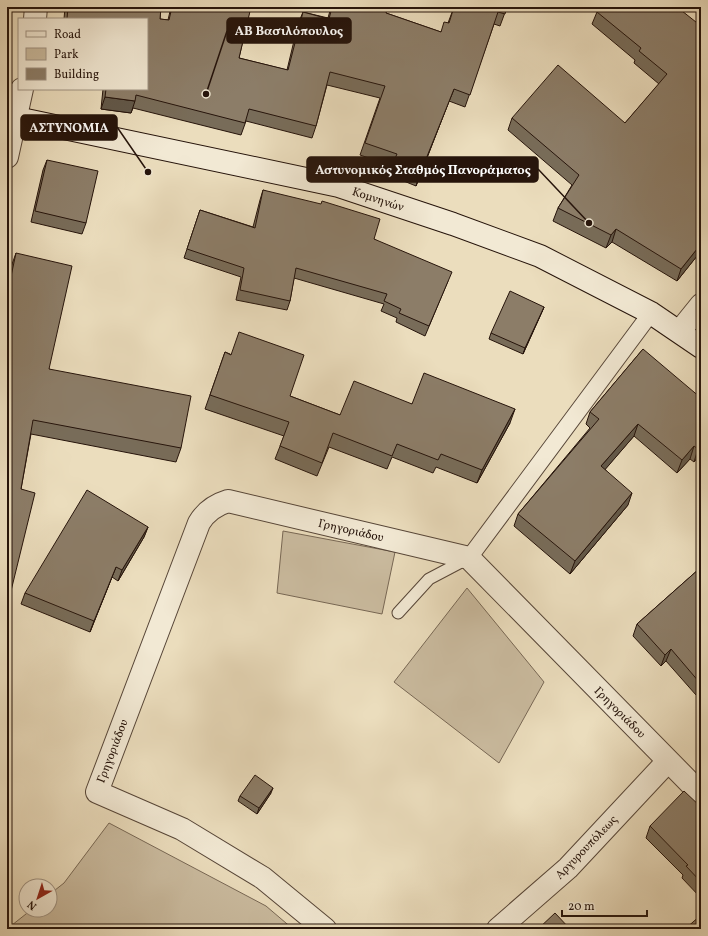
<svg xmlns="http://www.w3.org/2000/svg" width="708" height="936" font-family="Vollkorn,serif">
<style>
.green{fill:#cabb9f;stroke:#786855}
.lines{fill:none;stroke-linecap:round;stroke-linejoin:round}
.service-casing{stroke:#574638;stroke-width:13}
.pedestrian-casing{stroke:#574638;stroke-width:18}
.minor-casing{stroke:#574638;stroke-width:24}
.secondary-casing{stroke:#26140b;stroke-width:24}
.service{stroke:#f2e9d4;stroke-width:11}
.pedestrian{stroke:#f2e9d4;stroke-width:16}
.minor{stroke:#f2e9d4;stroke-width:22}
.secondary{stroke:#f2e9d4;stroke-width:22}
.wall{fill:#786c59;stroke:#26140b}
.shaded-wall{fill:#625849;stroke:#26140b}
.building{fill:#8c7d68;stroke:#26140b}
.labels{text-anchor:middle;stroke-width:3;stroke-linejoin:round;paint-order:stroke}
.street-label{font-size:12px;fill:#26140b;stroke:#f2e9d4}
.leader{fill:none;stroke:#26140b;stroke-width:1.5}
.callout-dot{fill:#26140b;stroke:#f2e9d4;stroke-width:1.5}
.callout{fill:#26140b;stroke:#26140b;stroke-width:1.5}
.callout-label{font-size:13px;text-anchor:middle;font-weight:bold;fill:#fff}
</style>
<rect width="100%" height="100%" fill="#ebddbd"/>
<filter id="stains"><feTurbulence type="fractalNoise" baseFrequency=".005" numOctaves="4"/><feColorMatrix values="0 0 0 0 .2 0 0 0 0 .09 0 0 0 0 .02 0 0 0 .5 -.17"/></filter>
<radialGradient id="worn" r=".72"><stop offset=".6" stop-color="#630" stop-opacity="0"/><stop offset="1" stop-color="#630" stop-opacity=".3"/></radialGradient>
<path class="green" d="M283,531L395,552L382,614L277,593Z
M467,588L544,682L499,763L394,682Z
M109,823L266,906L293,929H7L31,910H50V894L64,883Z"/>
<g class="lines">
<defs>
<path id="service" d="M398,613L429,579L467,559"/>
<path id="pedestrian" d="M469,558L651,313"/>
<path id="minor" d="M35,19L36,7
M7,157L22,89
M680,331L701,305
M325,929L263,878L182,829L97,792L199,523C206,511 215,505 228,501L469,558L701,794
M498,929L568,868L668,761"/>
<path id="secondary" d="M7,116L339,186L453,224L540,256L651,313L701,347"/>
</defs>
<use href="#service" class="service-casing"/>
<use href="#pedestrian" class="pedestrian-casing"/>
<use href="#minor" class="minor-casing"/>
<use href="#secondary" class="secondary-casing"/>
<use href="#service" class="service"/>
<use href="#pedestrian" class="pedestrian"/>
<use href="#minor" class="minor"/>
<use href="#secondary" class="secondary"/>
</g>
<path class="wall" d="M65,7H161L160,19L168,20L171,7H259L257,11L250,9L239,58L287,70L298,24L303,12L328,18L331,7H387L386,13L441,32L448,23L454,7H507L500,26L494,24L465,107L449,101L416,186L389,175L392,166L360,155L380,98L327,85L316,126L312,138L246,121L241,135L133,108L131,113L101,109L103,89H147V19H64Z
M597,12L701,26V251L677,281L612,242L606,248L553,221L558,208L572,185L508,130L512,118L625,123L659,84L634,63L635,60L592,24Z
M47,160L86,223L82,234L31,222L43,170Z
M263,190L374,239L448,281L425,336L396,322L397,318L381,311L384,304L294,278L290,301L287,310L236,300L241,277L184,258L200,210L253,227L260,200Z
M16,253L49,369L181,448L176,462L31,434L21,489L10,595L7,604V286L11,267Z
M544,307L523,354L489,339L491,333Z
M643,349L701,453L694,462L690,459L677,473L634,436L605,469L628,505L570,574L514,526L518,514L590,428L586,424L590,412Z
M225,352L230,354L290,396L340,415L412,404L510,423L477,483L436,467L433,473L392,457L387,469L329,447L317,476L275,459L284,436L205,409Z
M148,527L144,537L118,581L112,577L90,632L21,604L25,593Z
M699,569L701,690L696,695L666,661L661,666L633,636L637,624Z
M271,793L257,814L238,801L240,796Z
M701,807V898L682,878L683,875L646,838L650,826Z"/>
<path class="shaded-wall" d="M454,89L449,101L416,186L420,174Z
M105,97L135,101L131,113L101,109Z
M701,214V221L698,217Z
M616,229L612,242L606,248L611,235Z
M701,244V251L677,281L681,269Z
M544,307L542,312L523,354L525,348Z
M515,409L510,423L477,483L482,470Z
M638,424L634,436L597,479L601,466Z
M694,446L690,459L677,473L682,460Z
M701,446V453L694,462L698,449Z
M632,493L628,505L570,574L575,561Z
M148,527L144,537L118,581L122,570Z
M116,567L90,632L94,621Z
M671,649L666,661L661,666L665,655Z
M701,682V690L696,695L700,683Z
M273,788L271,793L257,814L259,808Z"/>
<path class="building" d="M68,7H161L160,19L169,20L172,7H251L239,58L288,70L303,12L329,19L332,7H387L386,13L441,32L444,22L449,23L454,7H507L505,14L498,12L470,95L454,89L420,174L393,163L397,154L365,143L385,86L330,72L316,126L249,109L245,123L136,95L135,101L105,97L106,89H147V19H67Z
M601,7H677L701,26V214L698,217L701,220V244L681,269L616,229L611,235L558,208L579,175L512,118L558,65L625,123L667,74L639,51L641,48L597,12Z
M7,17H8L7,28Z
M47,160L98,171L86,223L35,211Z
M263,190L321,204L322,201L380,219L374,239L452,272L429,326L399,313L401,309L384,301L387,294L296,268L290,301L240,290L244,268L187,249L200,210L255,228Z
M16,253L72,266L49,369L191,396L181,448L33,420L21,489L35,493L10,595H7V295Z
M510,291L544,307L525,348L491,333Z
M239,332L304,355L290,396L340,415L354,381L412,404L424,373L515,409L482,470L441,454L438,460L397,444L392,456L333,433L322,463L280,446L289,422L210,395L225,352L231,355Z
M643,349L701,398V446L698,449L694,446L682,460L638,424L601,466L632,493L575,561L518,514L599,419L590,412Z
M87,490L148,527L122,570L116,567L94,621L25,593Z
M699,569L701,571V682L700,683L671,649L665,655L637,624Z
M255,775L273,788L259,808L240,796Z
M684,791L701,807V882L686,866L688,865L650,826Z
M555,913L570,929H538Z
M701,915V929H685Z"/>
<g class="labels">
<g class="street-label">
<text transform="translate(378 199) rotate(18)" y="4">Κομνηνών</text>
<text transform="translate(351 530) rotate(13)" y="4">Γρηγοριάδου</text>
<text transform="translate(620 712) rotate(45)" y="4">Γρηγοριάδου</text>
<text transform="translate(112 751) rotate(-69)" y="4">Γρηγοριάδου</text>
<text transform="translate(586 847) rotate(-46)" y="4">Αργυρουπόλεως</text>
</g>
</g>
<path class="leader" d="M206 94L227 31M148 172L117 127M589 223L538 169"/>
<g class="callout-dot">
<circle cx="206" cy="94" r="4"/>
<circle cx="148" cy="172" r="4"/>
<circle cx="589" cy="223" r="4"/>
</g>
<g class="callout">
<rect x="227" y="18" width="124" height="25" rx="4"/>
<rect x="21" y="115" width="96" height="25" rx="4"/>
<rect x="307" y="157" width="231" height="25" rx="4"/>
</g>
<g class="callout-label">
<text x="289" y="35">ΑΒ Βασιλόπουλος</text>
<text x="69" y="132">ΑΣΤΥΝΟΜΙΑ</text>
<text x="423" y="174">Αστυνομικός Σταθμός Πανοράματος</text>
</g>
<rect width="708" height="936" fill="none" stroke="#ebddbd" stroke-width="24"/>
<rect x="8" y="8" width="692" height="920" fill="none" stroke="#26140b" stroke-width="2"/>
<rect x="12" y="12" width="684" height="912" fill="none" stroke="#26140b"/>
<rect x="18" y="18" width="130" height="72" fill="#f2e9d4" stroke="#a09484"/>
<rect x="26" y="31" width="20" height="6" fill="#f2e9d4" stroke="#a09484"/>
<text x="54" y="38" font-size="12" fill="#26140b">Road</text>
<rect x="26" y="48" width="20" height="12" fill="#cabb9f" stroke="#a09484"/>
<text x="54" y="58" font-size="12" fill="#26140b">Park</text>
<rect x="26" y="68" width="20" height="12" fill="#8c7d68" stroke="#a09484"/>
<text x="54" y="78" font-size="12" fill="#26140b">Building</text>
<g transform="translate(38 898) rotate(219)"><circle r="19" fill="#f2e9d4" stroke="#a09484"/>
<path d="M0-3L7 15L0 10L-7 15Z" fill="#8f2418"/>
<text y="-6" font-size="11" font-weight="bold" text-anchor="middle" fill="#26140b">N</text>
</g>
<path d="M562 910v6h85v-6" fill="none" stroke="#26140b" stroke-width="2"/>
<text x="568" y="910" font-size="12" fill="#26140b" stroke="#f2e9d4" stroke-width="3" paint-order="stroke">20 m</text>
<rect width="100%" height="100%" filter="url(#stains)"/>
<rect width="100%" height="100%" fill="url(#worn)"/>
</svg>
